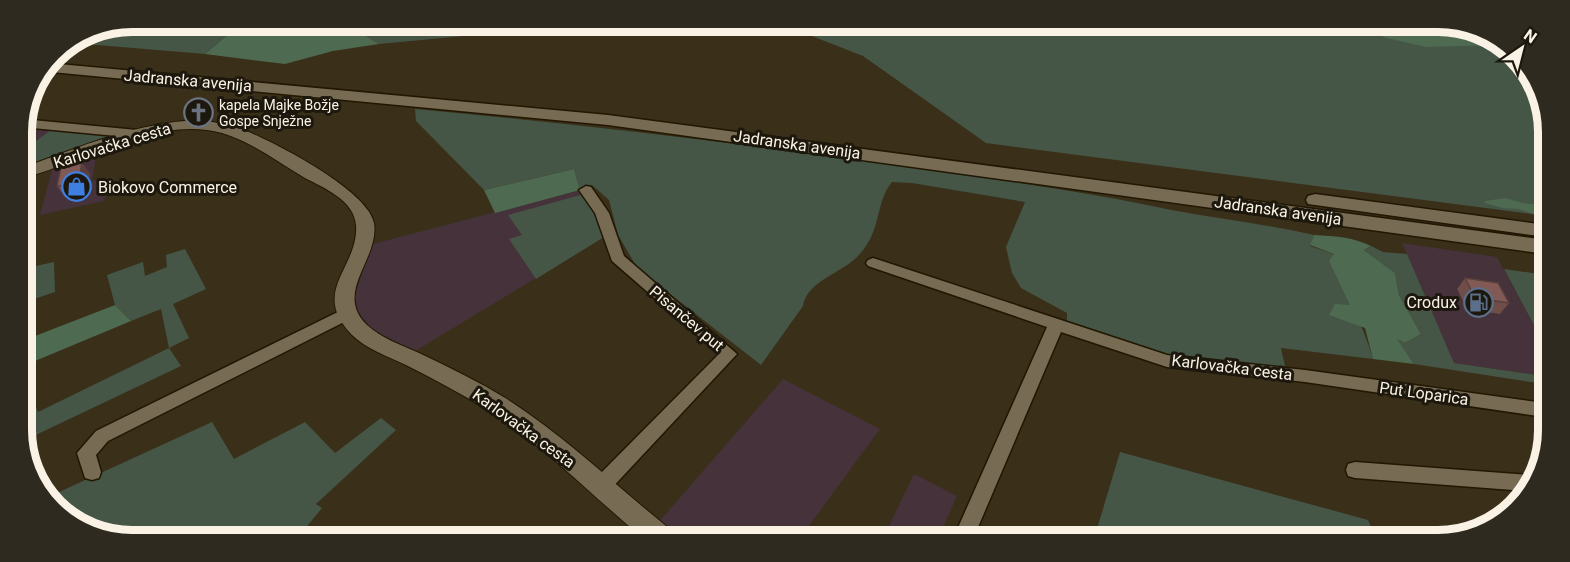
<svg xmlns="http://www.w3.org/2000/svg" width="1570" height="562" font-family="Roboto,sans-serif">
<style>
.commercial{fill:#45323a}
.green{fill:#455646}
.forest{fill:#4e6a50}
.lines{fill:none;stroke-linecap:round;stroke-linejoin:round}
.minor-casing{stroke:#211702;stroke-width:3}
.tertiary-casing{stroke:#211702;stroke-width:2}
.secondary-casing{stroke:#211702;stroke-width:3}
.minor{fill:#776b53;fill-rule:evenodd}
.tertiary{fill:#776b53;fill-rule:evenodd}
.secondary{fill:#776b53;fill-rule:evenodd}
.wall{fill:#6f4d49}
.shaded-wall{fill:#5a3f3c}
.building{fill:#815a55;stroke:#5a3f3c;stroke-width:1.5}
.labels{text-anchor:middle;stroke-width:6;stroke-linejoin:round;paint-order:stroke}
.far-poi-label{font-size:14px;fill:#faf3e5;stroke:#1d180e;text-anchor:start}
.street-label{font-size:16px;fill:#faf3e5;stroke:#1d180e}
.poi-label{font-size:16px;fill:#faf3e5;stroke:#1d180e;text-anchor:start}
.rim{fill:none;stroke:#faf3e5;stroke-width:8}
</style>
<rect width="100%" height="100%" fill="#3a2f19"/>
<path class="commercial" d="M21,127L51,130L35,166L22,169Z
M96,156L92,181L114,177L104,201L40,215L52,170Z
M580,190L604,237L412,353L375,335L352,308L350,299L365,246Z
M1402,243L1497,257L1545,346L1544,376L1454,363Z
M783,379L880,429L800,538H673L657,524Z
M914,474L957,496L938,539L883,538Z"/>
<path class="green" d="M131,21H244L205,54L73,43Z
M343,22H469L485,34L379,44Z
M781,24L1474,27L1522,59L1548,117L1547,216L986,143L863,56Z
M415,109C569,123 723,141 877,163C971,176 1064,188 1157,207C1209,218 1262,223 1314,235L1310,246L1334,254L1330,261C1345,294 1363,324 1373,359L1281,348L1286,371L1188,360L1156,352L1067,324V313L1021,288L1012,273L1006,247L1025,202L912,183L892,182C874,204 883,231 857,257C840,274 807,281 803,306L761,365L638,269L618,235L609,200L592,185L580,190L574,169L484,190L416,121Z
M51,130L114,136L22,167L21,152Z
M584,194L595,208L604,237L536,279L509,239L522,235L508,215Z
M1371,246L1383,252L1407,254L1454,363L1544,376V384L1414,364L1396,338L1405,343L1421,334L1399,295L1395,273L1364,250Z
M185,249L206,289L173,304L189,338L169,348L181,366L23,441V375L38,412L169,348L161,309L131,321L115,305L107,275L143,262L145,276L167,267L166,255Z
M54,262L55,292L22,303V269Z
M1504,269L1539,274L1546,271L1545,346Z
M381,418L396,430L316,504L322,508L299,536L96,535L48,503L46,498L212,422L234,459L305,422L335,453Z
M1120,452L1368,520L1377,541L1094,539Z"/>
<path class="forest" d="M244,21L343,22L379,44L333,51L285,64L205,54Z
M1409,26L1477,29L1502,45L1426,47L1382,37Z
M574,169L580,190L495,213L484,190Z
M1506,198L1522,203L1547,205V219L1519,209L1503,208L1485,203V201Z
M1314,235C1334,236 1353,237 1371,246L1364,250L1395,273L1399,295L1421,334L1405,343L1397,339L1414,364L1373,359L1365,328L1329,315L1335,304L1350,305L1329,261L1334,254L1310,245Z
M115,305L131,321L23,366L22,341Z"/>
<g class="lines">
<defs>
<path id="minor" d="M22,119L137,130L143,134L137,138L22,127Z
M586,186L591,187L609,213L624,256L737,354L608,492L601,494L594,492L592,486L594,480L719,354L612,261L595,213L579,190Z
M873,258L1167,355L1305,370L1544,403V417L1305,382L1167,367L1061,332L973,539H953L1047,327L868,266L866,263L868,260Z
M348,307L356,313L354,317L108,441L96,455L101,472L99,478L92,480L85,478L77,453L96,431Z
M1355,462L1531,475L1536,477L1526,491L1355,478L1348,476L1346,470L1348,464Z"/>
<path id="tertiary" d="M200,120C213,122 226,124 239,128C271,140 368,190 374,223C380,259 333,292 367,325C381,338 401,345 419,353C449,367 479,382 507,399C566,437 617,487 671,530L675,538L642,537C591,495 545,446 489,411C462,394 434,379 406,365C387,356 366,349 351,334C310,290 359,268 356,225C354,200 324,188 305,178C278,162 252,142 222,133C180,121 133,138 94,152C70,161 46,173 22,178V168C80,147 137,122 200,120Z"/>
<path id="secondary" d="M48,63L608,115L1546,240V254L608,125L41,71Z
M1315,194L1546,225V237L1308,204L1306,200L1308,196Z"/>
</defs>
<use href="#minor" class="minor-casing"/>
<use href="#tertiary" class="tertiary-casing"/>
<use href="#secondary" class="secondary-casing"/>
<use href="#minor" class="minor"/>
<use href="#tertiary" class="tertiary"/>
<use href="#secondary" class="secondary"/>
</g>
<path class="wall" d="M82,163L90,174L86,195L65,197L57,186Z
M1465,278L1509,303L1500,314L1467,309L1457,289Z"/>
<path class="shaded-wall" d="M82,163L90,174L86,195L78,184Z"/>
<path class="building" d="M82,163L78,184L57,186L61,167Z
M1465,278L1498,283L1509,303L1475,298Z"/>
<defs>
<symbol id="church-ring" viewBox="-11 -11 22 22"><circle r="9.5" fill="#1d180e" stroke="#6b7280" stroke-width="1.5"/><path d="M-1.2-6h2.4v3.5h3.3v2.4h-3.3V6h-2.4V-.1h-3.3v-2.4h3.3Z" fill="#6b7280"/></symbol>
<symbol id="shop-ring" viewBox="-11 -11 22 22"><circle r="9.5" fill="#1d180e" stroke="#3f7fe0" stroke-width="1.5"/><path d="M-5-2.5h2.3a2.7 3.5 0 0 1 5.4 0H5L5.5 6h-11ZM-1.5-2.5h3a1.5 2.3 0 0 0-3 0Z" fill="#3f7fe0"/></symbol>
<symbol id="fuel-ring" viewBox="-11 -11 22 22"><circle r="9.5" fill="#1d180e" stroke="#5c6f8a" stroke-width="1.5"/><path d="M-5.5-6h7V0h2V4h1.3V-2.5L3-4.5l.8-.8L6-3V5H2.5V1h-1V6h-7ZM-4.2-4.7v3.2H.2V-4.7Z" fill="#5c6f8a"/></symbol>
</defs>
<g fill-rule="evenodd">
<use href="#church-ring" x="182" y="96" width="33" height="33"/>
<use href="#shop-ring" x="60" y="170" width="33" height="33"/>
<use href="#fuel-ring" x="1462" y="286" width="33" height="33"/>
</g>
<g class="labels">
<g class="far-poi-label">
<text x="219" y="110">kapela Majke Božje<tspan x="219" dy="16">Gospe Snježne</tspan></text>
</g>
<g class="street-label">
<text transform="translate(188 80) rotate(5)" y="6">Jadranska avenija</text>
<text transform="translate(797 144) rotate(8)" y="6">Jadranska avenija</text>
<text transform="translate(112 145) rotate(-17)" y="6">Karlovačka cesta</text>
<text transform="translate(1278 210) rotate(8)" y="6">Jadranska avenija</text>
<text transform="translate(687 318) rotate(40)" y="6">Pisančev put</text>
<text transform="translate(1232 367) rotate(7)" y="6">Karlovačka cesta</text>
<text transform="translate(1424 393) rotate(8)" y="6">Put Loparica</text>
<text transform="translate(524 428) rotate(36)" y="6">Karlovačka cesta</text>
</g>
<g class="poi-label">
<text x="98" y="193">Biokovo Commerce</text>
<text x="1457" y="308" text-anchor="end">Crodux</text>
</g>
</g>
<path d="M0 0H1570V562H0ZM132 32H1438A100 100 0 0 1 1538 132V430A100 100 0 0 1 1438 530H132A100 100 0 0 1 32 430V132A100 100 0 0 1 132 32Z" fill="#2f2a1f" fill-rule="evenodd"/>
<path class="rim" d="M132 32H1438A100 100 0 0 1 1538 132V430A100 100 0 0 1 1438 530H132A100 100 0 0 1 32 430V132A100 100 0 0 1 132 32Z"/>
<g transform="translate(1522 48) rotate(35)" stroke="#1d180e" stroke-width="4.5" paint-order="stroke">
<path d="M0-4.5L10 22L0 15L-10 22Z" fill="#faf3e5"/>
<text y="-9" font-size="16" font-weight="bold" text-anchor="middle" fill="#faf3e5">N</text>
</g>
</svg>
